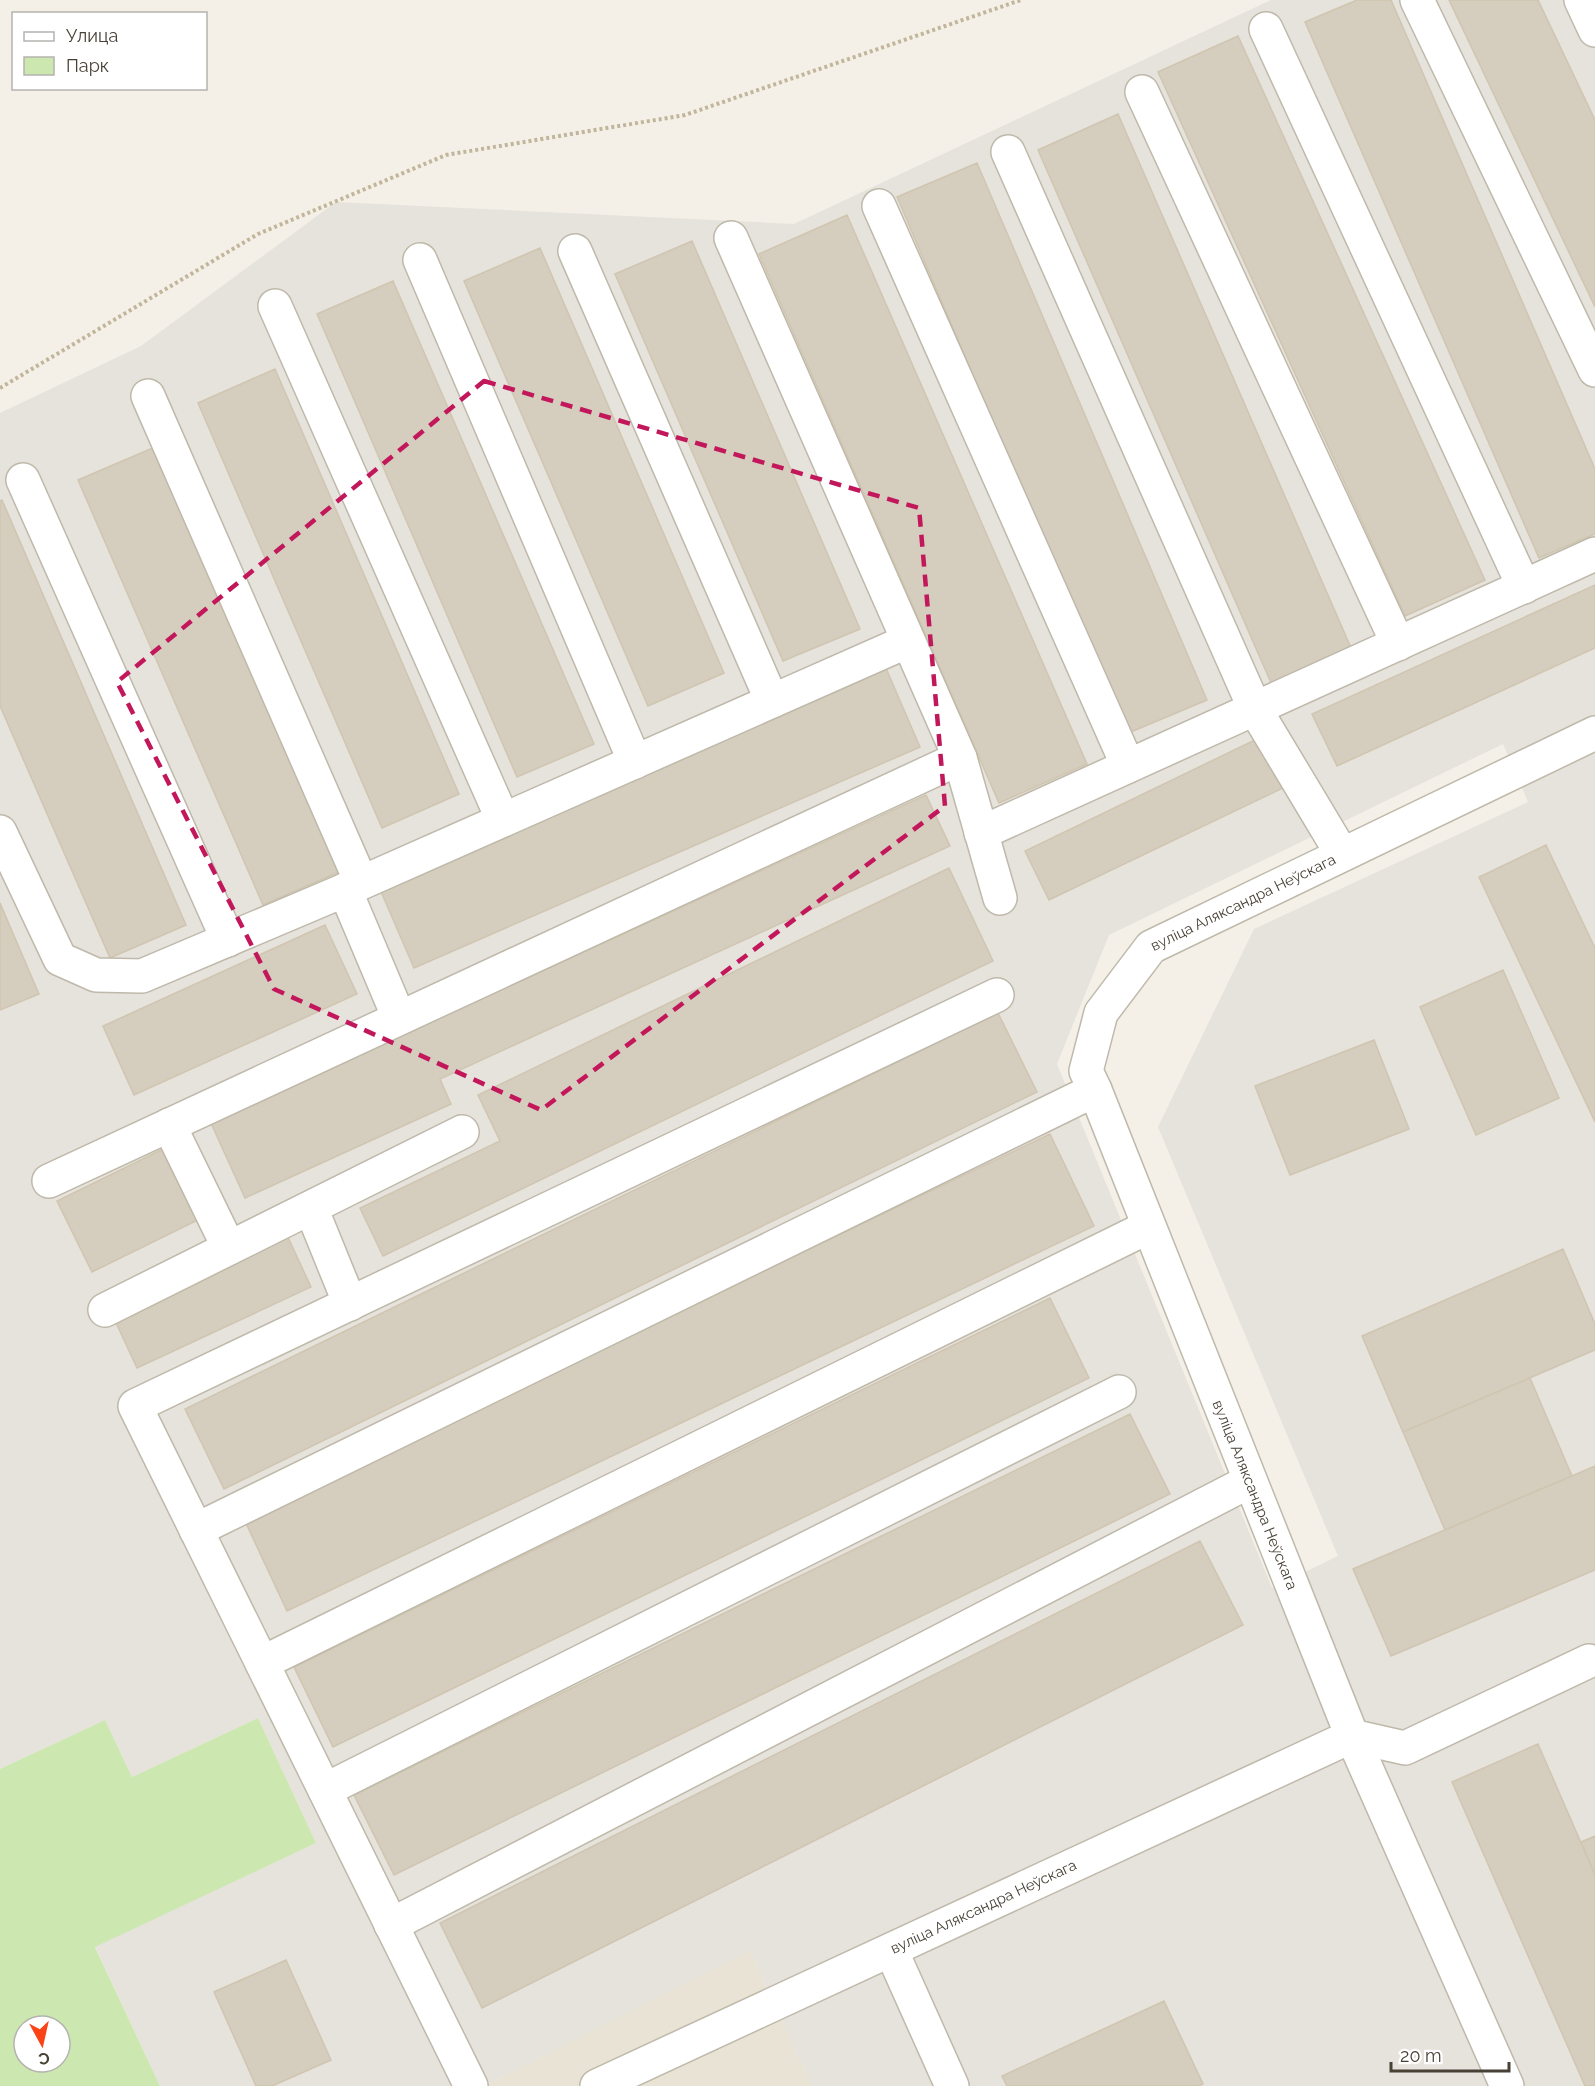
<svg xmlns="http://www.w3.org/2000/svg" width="1595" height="2086" font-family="Raleway,sans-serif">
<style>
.residential{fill:#e8e3d5}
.industrial{fill:#e6e2dc;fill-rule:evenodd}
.green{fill:#cce8b0;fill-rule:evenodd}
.building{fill:#d5cdbd;stroke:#d0c5b0;stroke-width:1.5}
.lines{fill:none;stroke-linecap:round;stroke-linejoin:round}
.minor-casing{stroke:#bfb9aa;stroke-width:36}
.path{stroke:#c1b59b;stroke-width:4;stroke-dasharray:3 3;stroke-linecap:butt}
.minor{stroke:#fff;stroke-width:33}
.marked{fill:none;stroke:#c2185b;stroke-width:4.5;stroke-dasharray:12 8;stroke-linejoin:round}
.labels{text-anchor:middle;stroke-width:6;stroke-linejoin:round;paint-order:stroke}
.street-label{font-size:15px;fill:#474136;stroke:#fff}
</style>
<rect width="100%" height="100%" fill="#f4f0e7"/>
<path class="residential" d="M750,1950L812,2086H484Z"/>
<path class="industrial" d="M1271,0H1595V2086H812L750,1950L484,2086H160L95,1946L316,1843L258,1718L132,1777L105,1720L0,1769V413L141,346L336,202L794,224ZM1503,744L1528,802L1254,929L1158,1127L1338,1556L1272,1588L1057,1064L1109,935Z"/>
<path class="green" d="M258,1718L316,1843L95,1947L160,2086H0V1769L105,1720L132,1777ZM24,2026H60V2062H24Z"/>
<path class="building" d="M1357,0H1391L1595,469V534L1539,558L1305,22Z
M1449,0H1538L1595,120V307Z
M1238,36L1485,580L1405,616L1158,72Z
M1118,114L1352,650L1272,685L1038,150Z
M977,163L1207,700L1126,734L897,197Z
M847,215L1087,764L999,803L759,254Z
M692,241L860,629L783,661L615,274Z
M540,248L724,673L648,706L464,281Z
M393,281L594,744L517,777L317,314Z
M275,369L459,794L382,828L198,403Z
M155,447L339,872L263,905L78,480Z
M2,500L186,925L110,958L0,706V501Z
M1595,585V648L1337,766L1312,714Z
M885,666L920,747L414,968L379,887Z
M1259,738L1283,788L1049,900L1025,851Z
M926,795L950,846L440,1079L451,1104L245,1198L211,1123Z
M1546,845L1595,948V1122L1479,877Z
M949,868L993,961L383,1256L360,1208L500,1141L478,1095Z
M0,903L39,994L0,1010Z
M325,925L357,994L134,1095L103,1026Z
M1503,970L1559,1098L1476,1135L1420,1007Z
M998,1013L1037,1092L224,1489L185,1409Z
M1374,1040L1409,1129L1290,1175L1255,1086Z
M1050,1134L1094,1226L287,1611L244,1519Z
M165,1148L200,1219L92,1272L57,1201Z
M286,1233L311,1287L137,1368L112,1314Z
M1563,1249L1595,1324V1350L1403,1432L1362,1336Z
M1050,1298L1089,1378L333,1747L294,1667Z
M1530,1378L1572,1476L1445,1530L1403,1432Z
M1130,1414L1170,1494L394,1875L354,1795Z
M1595,1466V1570L1391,1656L1353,1569Z
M1200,1541L1243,1625L482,2008L440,1923Z
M1538,1744L1595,1875V2086H1585L1452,1782Z
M1595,1836V1875L1581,1842Z
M286,1960L331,2060L272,2086H256L214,1992Z
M1164,2001L1203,2084L1199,2086H1007L1002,2076Z"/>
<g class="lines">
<defs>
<g id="minor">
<path d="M1417,0L1595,370"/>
<path d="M1581,0L1595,30"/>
<path d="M1266,29L1524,587"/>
<path d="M1142,92L1398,644"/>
<path d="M1008,152L1255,709L1342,854"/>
<path d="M879,206L1128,766"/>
<path d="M731,238L960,758L1000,898"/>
<path d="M575,251L772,701"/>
<path d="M420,260L635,762"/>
<path d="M275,306L503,820"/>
<path d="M148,396L361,882"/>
<path d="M23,480L228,940"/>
<path d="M0,832L60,959L96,975L142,976L345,890L908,641"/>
<path d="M981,833L1595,554"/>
<path d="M345,890L399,1018"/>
<path d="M169,1125L229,1248"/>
<path d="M49,1181L960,758"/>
<path d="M311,1208L350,1304"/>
<path d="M105,1310L462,1132"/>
<path d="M196,1530L1095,1090"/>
<path d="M262,1663L1148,1227"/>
<path d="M1352,1736L1405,1748L1589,1661"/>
<path d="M325,1790L1119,1392"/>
<path d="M391,1925L1250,1481"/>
<path d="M891,1950L952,2086"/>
<path d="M471,2086L135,1406L997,995"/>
<path id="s1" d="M597,2086L1352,1736"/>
<path id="s2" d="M1507,2086L1352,1736L1095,1090L1086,1071L1101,1013L1151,947L1595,733"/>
</g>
</defs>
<use href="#minor" class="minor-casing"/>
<path class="path" d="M0,388L258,234L446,155L685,115L1021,0"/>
<use href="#minor" class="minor"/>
</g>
<path class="marked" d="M484,381L919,508L945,806L541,1110L274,989L117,682Z"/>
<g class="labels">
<g class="street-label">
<text dy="5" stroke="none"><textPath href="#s2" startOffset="1344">вуліца Аляксандра Неўскага</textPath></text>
<text transform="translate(1255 1495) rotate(68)" y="5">вуліца Аляксандра Неўскага</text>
<text dy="5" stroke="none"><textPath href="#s1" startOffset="426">вуліца Аляксандра Неўскага</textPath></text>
</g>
</g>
<rect x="12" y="12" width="195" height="78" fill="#ffffff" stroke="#b5b3af" stroke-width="1.5"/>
<rect x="24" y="32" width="30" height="9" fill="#ffffff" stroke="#b5b3af" stroke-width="1.5"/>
<text x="66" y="42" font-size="18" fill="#474136">Улица</text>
<rect x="24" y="57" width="30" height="18" fill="#cce8b0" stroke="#b5b3af" stroke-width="1.5"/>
<text x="66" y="72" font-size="18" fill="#474136">Парк</text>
<g transform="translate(42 2044) rotate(172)"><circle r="28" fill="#ffffff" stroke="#b5b3af" stroke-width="1.5"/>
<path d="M0-4.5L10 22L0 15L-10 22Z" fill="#fa4418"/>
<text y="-9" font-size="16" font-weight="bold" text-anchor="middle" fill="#474136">С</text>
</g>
<path d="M1391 2062v9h118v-9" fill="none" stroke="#474136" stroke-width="3"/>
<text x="1400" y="2062" font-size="18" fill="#474136" stroke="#ffffff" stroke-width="4.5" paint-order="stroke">20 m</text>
</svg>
